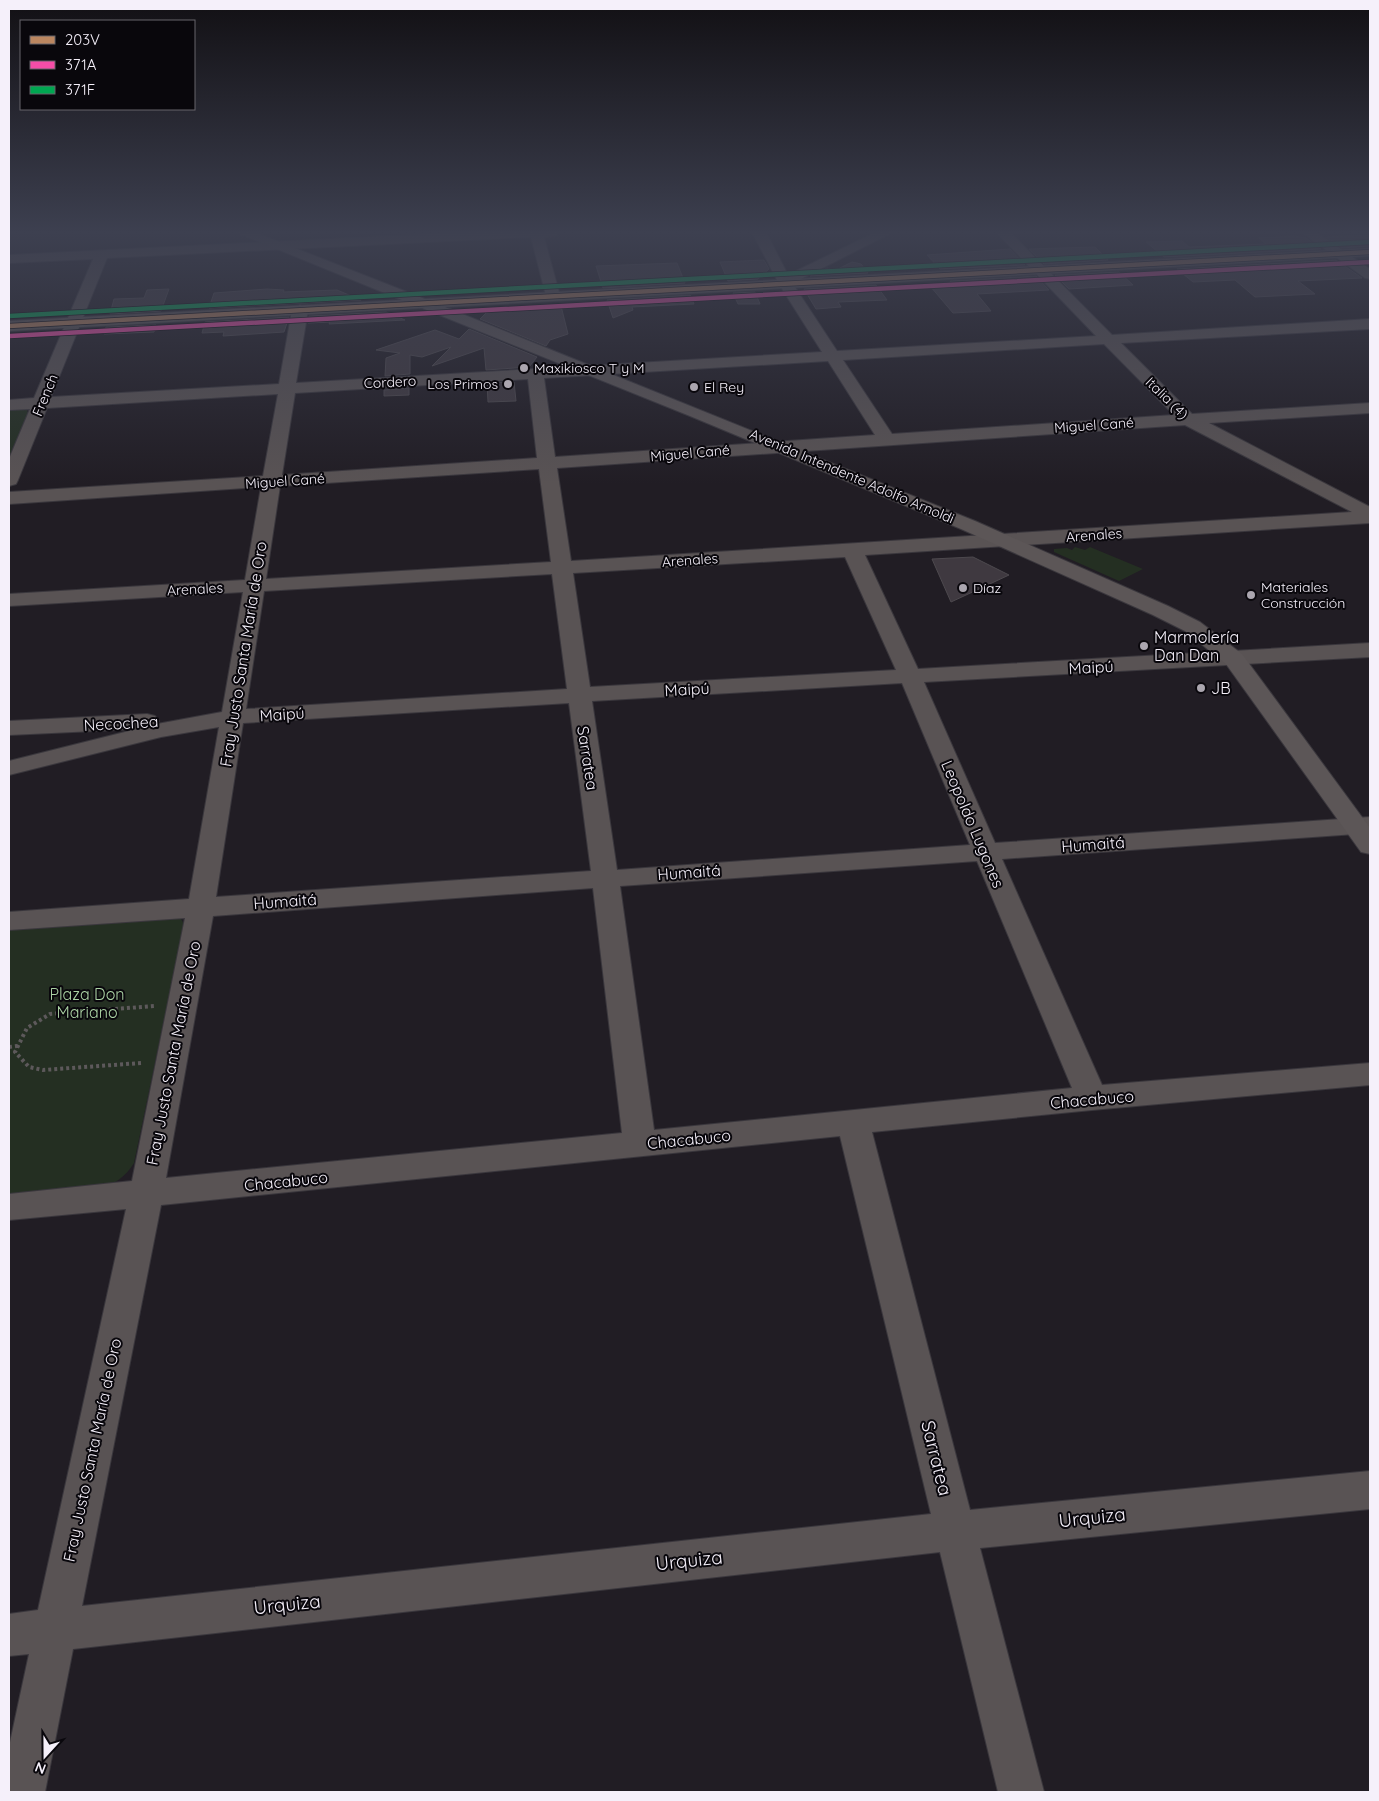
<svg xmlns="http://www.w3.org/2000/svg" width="1379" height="1801" font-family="Quicksand,sans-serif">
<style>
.green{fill:#242f22}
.building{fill:#3f3940;stroke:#4d494e}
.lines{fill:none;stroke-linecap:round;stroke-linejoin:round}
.minor-casing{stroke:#3a373d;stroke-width:2}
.secondary-casing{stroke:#3a373d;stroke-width:2}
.path{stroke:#5d595b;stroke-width:4;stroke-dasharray:3 3;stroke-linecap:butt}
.minor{fill:#595354;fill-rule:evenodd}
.secondary{fill:#5c5657;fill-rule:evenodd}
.bus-1-casing{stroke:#09070c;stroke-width:6}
.bus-2-casing{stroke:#09070c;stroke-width:6}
.bus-3-casing{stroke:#09070c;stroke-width:6}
.bus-1{stroke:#bb8660;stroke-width:4.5}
.bus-2{stroke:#f54da8;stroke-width:4.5}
.bus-3{stroke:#00a651;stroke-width:4.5}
.poi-dot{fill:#aba6af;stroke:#09070c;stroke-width:2}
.labels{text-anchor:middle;stroke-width:4;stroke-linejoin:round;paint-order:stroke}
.far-poi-label{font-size:14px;fill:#f5f0fa;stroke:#09070c;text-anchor:start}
.far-street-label{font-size:14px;fill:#f5f0fa;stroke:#09070c}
.poi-label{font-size:16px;fill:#f5f0fa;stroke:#09070c;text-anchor:start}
.street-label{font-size:16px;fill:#f5f0fa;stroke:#09070c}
.park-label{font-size:16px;fill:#acd4a5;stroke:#09070c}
.near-street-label{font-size:19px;fill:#f5f0fa;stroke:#09070c}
</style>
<rect width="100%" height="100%" fill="#211d24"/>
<path class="green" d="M9,408L27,410L28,414L9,457Z
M1075,547L1085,550L1090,547L1143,569L1119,581L1054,552V549L1067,548L1072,550Z
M171,917L181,919L184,924L134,1163C125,1177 116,1183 101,1189L9,1196V930Z"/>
<path class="building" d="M1370,235V246L1342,248L1326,237Z
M1294,236L1306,238L1321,249L1164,257L1146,242L1182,241L1189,247L1266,244L1259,238Z
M1095,247L1108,260L1044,264L1029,249Z
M1010,249L1025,265L940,269L927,255Z
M764,260L769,269L758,279L728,281L720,262Z
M1336,260L1362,278L1298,281L1315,294L1255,297L1235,280L1193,282L1177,269Z
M852,262L861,264L868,273L810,276L827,268L836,270Z
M677,263L685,283L603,288L596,266Z
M1119,272L1133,285L1069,289L1055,275Z
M1036,276L1049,290L977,294L991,311L953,313L930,286L953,285L950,281Z
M876,285L887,300L838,302L841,307L816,309L804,289Z
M169,289L161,311L110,314L114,299L144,298L147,290Z
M267,289L284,290L283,292L337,290L361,300L209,308L214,293Z
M755,292L760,304H738L733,293Z
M690,295L694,304L632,307L633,310L613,318L607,300Z
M561,306L568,334L550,340L546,346L480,319L489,310Z
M386,312L405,320L329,324L330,322L308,323L309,316Z
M289,317L284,332L223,336L224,332L202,333L205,322Z
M156,325L154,332L104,334L106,327Z
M469,329L537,357L529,367L486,370L484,348L432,366L451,347L422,357L410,355V374L385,376L386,358L400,353L376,350L435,330L459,339Z
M514,382L516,401L488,402L487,383Z
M409,388V395L384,396V390Z
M973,557L1009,575L951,602L932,559Z"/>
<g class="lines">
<defs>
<path id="minor" d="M467,232H561L555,236L544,237L560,296L558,299L553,300L546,296L531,237L107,258L51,397L279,384L292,310L300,305L308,310L296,383L822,352L779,284L752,232H766L788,275L876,232H893L799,280L791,281L837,351L1096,336L996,232H1010L1112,335L1370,319V329L1121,343L1192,414L1370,403V413L1209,423L1370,507V523L865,555L918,669L1370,643V657L924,682L995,843L1370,817V833L1002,859L1102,1085L1370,1063V1085L1092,1110L872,1132L970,1510L1370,1471V1509L980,1548L1044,1792H998L940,1552L73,1649L45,1792H9V1747L29,1654L9,1656V1614L38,1610L126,1209L9,1220V1194L132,1181L185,918L9,930V912L189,899L219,727L161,737L9,775V761L137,729L9,735V721L147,714L155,716L159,721L157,724L222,712L243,592L9,606V594L245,580L261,487L9,504V492L263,476L278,394L47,408L18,480L16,484L9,486V459L30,409L9,410V400L34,398L93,259L9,263V255ZM1104,344L1174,415L892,434L843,360ZM828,361L875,435L555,457L544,378ZM528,379L537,458L282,475L295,393ZM1185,425L1352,512L571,561L557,468ZM539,469L551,562L266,579L280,486ZM845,557L896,670L590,687L573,573ZM552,574L567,689L246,709L264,591ZM902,683L970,845L617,870L592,701ZM569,703L591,871L216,897L243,723ZM977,861L1072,1088L654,1130L620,886ZM593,888L622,1133L166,1178L213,916ZM840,1136L931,1514L82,1606L161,1205Z
M1301,232H1316L1370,269V279L1365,278Z"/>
<path id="secondary" d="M235,232H254L425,299L1370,248V256L445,307L975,521L1168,606L1200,622L1242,654L1370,828V854L1361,852L1226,664L1185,631L1153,615L961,529L690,416L422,308L9,331V321L402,300Z"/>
</defs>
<use href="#minor" class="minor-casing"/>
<use href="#secondary" class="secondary-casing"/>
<path class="path" d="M9,1047L17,1046
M141,1063L43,1070L29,1067L15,1052L27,1028L50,1014L154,1006"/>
<use href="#minor" class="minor"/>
<use href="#secondary" class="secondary"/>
<defs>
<path id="bus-1" d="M9,326L1370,252"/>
<path id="bus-2" d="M10,336L1370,262"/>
<path id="bus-3" d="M9,316L1369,242"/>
</defs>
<use href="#bus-1" class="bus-1-casing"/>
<use href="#bus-2" class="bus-2-casing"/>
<use href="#bus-3" class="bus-3-casing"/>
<use href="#bus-1" class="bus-1"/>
<use href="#bus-2" class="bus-2"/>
<use href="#bus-3" class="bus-3"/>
</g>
<linearGradient id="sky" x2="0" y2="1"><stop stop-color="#121014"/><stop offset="0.48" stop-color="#3d4050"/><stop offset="1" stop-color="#3d4050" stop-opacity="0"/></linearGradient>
<rect width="1379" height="484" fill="url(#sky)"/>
<g class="poi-dot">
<circle cx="524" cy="368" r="5"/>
<circle cx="508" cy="384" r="5"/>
<circle cx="694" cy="387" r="5"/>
<circle cx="963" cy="588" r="5"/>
<circle cx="1251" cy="595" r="5"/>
<circle cx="1144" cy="646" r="5"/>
<circle cx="1201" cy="688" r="5"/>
</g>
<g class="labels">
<g class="far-poi-label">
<text x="534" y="373">Maxikiosco T y M</text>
<text x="498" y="389" text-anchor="end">Los Primos</text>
<text x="704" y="392">El Rey</text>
<text x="1261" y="592">Materiales<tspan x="1261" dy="16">Construcción</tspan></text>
<text x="973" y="593">Díaz</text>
</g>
<g class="far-street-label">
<text transform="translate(390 382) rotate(-3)" y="5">Cordero</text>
<text transform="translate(45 395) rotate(-67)" y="5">French</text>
<text transform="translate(1167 398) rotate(44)" y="5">Italia (4)</text>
<text transform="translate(1094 425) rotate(-4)" y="5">Miguel Cané</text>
<text transform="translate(690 453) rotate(-5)" y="5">Miguel Cané</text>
<text transform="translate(852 476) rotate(23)" y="5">Avenida Intendente Adolfo Arnoldi</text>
<text transform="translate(285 481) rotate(-4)" y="5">Miguel Cané</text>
<text transform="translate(1094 535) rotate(-4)" y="5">Arenales</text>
<text transform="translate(690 560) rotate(-4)" y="5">Arenales</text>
<text transform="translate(195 589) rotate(-3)" y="5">Arenales</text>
</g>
<g class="poi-label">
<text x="1154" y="643">Marmolería<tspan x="1154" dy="18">Dan Dan</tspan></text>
<text x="1211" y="694">JB</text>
</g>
<g class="street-label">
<text transform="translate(243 654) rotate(-81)" y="6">Fray Justo Santa María de Oro</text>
<text transform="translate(1091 667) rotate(-3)" y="6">Maipú</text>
<text transform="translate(687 689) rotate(-3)" y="6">Maipú</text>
<text transform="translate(282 714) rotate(-4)" y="6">Maipú</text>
<text transform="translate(121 723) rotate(-3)" y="6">Necochea</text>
<text transform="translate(588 758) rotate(81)" y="6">Sarratea</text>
<text transform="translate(973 824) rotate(67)" y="6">Leopoldo Lugones</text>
<text transform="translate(1093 844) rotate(-4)" y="6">Humaitá</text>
<text transform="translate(689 872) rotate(-4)" y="6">Humaitá</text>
<text transform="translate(285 901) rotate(-4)" y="6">Humaitá</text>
<text transform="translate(173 1053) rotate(-79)" y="6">Fray Justo Santa María de Oro</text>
<text transform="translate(1092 1099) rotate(-5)" y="6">Chacabuco</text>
<text transform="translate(689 1139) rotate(-6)" y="6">Chacabuco</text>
<text transform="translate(286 1181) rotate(-6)" y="6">Chacabuco</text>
<text transform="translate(92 1450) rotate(-78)" y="6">Fray Justo Santa María de Oro</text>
</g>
<g class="park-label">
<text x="87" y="1000">Plaza Don<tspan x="87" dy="18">Mariano</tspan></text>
</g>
<g class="near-street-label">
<text transform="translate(937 1458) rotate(76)" y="7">Sarratea</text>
<text transform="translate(1092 1517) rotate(-6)" y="7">Urquiza</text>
<text transform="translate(689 1560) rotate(-6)" y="7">Urquiza</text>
<text transform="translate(287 1604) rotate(-6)" y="7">Urquiza</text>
</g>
</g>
<rect width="1379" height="1801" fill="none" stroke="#f5f0fa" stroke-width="20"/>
<rect x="20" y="20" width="175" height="90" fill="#09070c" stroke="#67646b"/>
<rect x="30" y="36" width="25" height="8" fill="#bb8660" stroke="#67646b"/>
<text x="65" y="45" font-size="15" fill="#f5f0fa">203V</text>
<rect x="30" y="61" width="25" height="8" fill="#f54da8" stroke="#67646b"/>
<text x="65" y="70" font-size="15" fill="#f5f0fa">371A</text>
<rect x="30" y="86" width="25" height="8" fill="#00a651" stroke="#67646b"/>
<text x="65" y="95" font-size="15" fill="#f5f0fa">371F</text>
<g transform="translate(45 1756) rotate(201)" stroke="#09070c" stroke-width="4" paint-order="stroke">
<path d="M0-4L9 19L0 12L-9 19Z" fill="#f5f0fa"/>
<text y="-8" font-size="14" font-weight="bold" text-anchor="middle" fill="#f5f0fa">N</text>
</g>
</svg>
